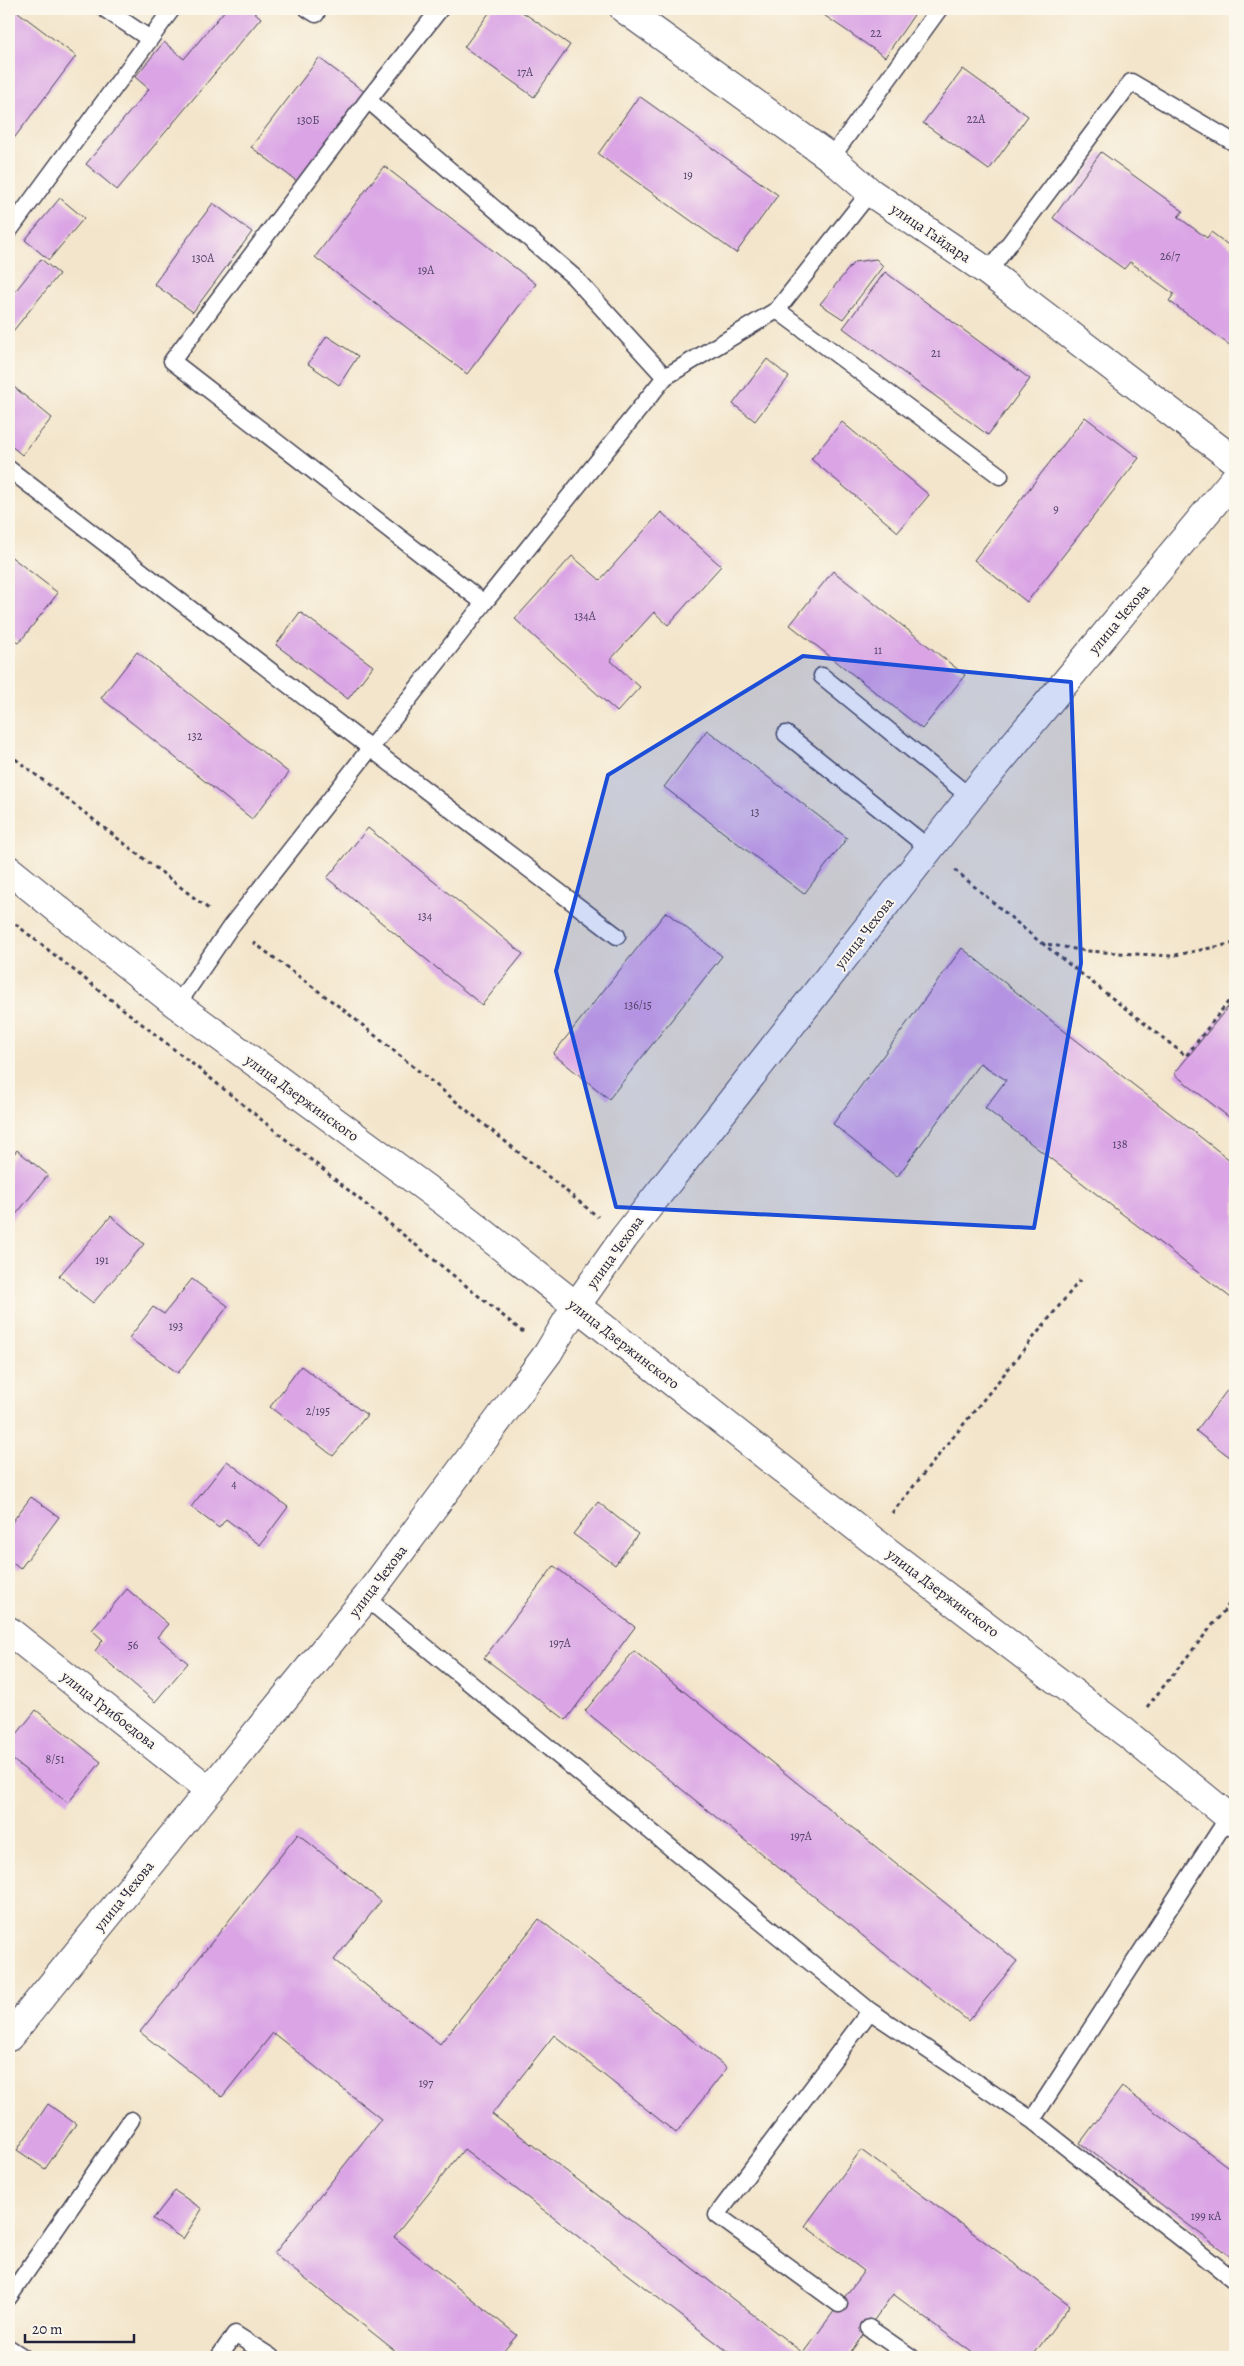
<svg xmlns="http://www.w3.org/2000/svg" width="1244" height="2366" font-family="Alegreya,serif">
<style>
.building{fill:#daa4e5}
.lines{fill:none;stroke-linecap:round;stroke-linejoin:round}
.service-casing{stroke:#413f51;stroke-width:19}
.minor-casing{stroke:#413f51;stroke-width:30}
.tertiary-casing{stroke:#413f51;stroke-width:30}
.secondary-casing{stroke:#413f51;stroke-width:30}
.path{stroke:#413f51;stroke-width:3;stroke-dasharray:4 4;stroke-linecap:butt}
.service{stroke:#fff;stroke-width:16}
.minor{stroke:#fff;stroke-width:28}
.tertiary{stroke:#fff;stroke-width:28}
.secondary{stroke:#fff;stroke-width:28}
.marked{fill:#1d4ed8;fill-opacity:0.2;stroke:#1d4ed8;stroke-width:4;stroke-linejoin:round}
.labels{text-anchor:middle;stroke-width:4;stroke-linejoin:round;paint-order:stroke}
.number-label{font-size:12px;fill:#504266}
.street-label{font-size:15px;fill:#22223b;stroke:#fbf7ec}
</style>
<rect width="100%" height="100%" fill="#fbf7ec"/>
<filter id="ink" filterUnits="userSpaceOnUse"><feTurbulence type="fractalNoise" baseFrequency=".02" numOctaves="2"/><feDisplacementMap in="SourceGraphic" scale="10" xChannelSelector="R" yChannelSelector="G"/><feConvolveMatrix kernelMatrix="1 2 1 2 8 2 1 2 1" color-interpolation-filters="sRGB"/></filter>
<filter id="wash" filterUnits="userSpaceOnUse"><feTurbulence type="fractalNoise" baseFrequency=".0096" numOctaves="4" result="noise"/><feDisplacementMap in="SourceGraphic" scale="20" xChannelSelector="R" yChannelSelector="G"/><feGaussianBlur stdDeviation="1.12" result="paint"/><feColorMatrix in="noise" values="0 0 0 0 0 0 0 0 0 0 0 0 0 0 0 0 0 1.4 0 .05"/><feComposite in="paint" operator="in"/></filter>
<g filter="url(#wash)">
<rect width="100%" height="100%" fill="#f3e5cb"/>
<g id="blocks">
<path class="building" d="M14,9L76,56L9,145V16Z
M226,9H251L261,18L117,190L86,164L149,89L135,77L164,42L184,59Z
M492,9H518L570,45L534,97L464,47Z
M815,9H918L885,57Z
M319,58L366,93L298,182L251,147Z
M963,69L1028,116L989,170L923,123Z
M639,96L778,195L736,253L598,154Z
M1101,152L1183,211L1178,217L1207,238L1211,232L1235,250V349L1169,301L1174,294L1130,262L1124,269L1053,218Z
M384,166L536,284L467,374L315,257Z
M60,198L84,218L49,260L25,240Z
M213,203L252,232L193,312L154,284Z
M41,259L59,274L9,336V299Z
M876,259L883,266L843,319L820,304L854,262Z
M885,272L1030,379L988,435L843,328Z
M327,336L358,356L339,385L308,364Z
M767,359L789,377L755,421L733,404Z
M9,383L52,418L22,455L9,444Z
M1085,417L1139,458L1027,602L974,560Z
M842,422L929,495L898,532L811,459Z
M661,512L721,566L668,625L654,612L610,660L640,687L617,712L515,619L572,556L600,580Z
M9,555L58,593L19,643L9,636Z
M833,571L965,675L922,729L790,625Z
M300,612L373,666L348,699L276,645Z
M137,652L289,773L252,819L101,698Z
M707,730L847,838L804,894L664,787Z
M368,828L523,954L482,1005L327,878Z
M666,912L722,956L609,1099L553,1054Z
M962,948L1058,1026L1235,1164V1301L985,1108L1006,1080L980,1063L897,1177L833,1124Z
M1235,998V1122L1174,1074Z
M17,1150L48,1175L9,1223V1160Z
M111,1216L144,1244L93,1303L59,1276Z
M192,1279L228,1306L178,1373L129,1338L153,1307L164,1314Z
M301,1366L367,1415L333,1456L270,1407Z
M1235,1380V1461L1196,1431Z
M227,1461L288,1507L260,1545L226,1519L219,1528L191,1507Z
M31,1497L59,1517L20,1569L9,1560V1526Z
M598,1502L638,1534L615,1565L573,1534Z
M554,1566L635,1627L566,1720L484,1658Z
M127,1589L168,1624L157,1637L188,1663L155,1702L95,1651L103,1640L92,1630Z
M634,1651L1017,1961L968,2021L585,1711Z
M36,1710L101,1762L68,1803L9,1757V1744Z
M298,1834L381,1901L334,1960L440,2044L539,1919L727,2068L676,2133L554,2035L492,2114L803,2353L864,2271L805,2226L861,2150L1070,2305L1032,2357H978L893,2294L847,2357H735L464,2149L394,2237L517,2335L499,2357H403L274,2254L381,2119L273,2033L222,2097L140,2032Z
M1122,2087L1235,2172V2260L1080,2143Z
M48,2104L76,2124L45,2169L17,2150Z
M175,2191L202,2209L183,2239L153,2219Z"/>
</g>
</g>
<g filter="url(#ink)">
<use href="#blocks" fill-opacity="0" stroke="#413f51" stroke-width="1"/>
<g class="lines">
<defs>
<path id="service" d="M105,9L150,39
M308,9L316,14
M368,100L574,277L665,377
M831,158L939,9
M9,231L172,9
M988,272L1131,82L1235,143
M777,310L1000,476
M9,469L369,747L617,936
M484,603L665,377L777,310L870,192
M822,676L970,797
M786,734L930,849
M177,1005L231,926L484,603L172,361L368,100L440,9
M366,1598L870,2011L1032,2120L1229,1816
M1032,2120L1235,2281
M9,2297L131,2120
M839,2304L717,2215L870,2011
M869,2328L911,2357
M9,2348L23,2357
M219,2357L235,2334L271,2357"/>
<path id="minor" d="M624,9L831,158L870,192L988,272L1235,461
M576,1306L624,1238L970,797L1235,478
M9,1631L209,1790"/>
<path id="tertiary" d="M9,2037L366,1598L548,1353L576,1306"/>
<path id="secondary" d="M9,870L177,1005L446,1203L871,1539L1126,1733L1235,1822"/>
</defs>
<use href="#service" class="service-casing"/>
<use href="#minor" class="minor-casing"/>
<use href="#tertiary" class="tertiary-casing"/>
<use href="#secondary" class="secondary-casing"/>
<path class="path" d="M9,754L210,910
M955,870L1041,943L1086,951L1171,956L1235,943
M9,919L204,1073L523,1332
M253,942L345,1011L598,1217
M1042,943L1186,1056L1235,993
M892,1513L1080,1280
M1147,1707L1235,1597"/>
<use href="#service" class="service"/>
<use href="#minor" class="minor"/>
<use href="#tertiary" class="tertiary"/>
<use href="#secondary" class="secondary"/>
</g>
</g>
<path class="marked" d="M803,656L1071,682L1081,963L1034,1228L616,1207L556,971L608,775Z"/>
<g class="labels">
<g class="number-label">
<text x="876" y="37">22</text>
<text x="525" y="76">17А</text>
<text x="976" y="123">22А</text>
<text x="308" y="124">130Б</text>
<text x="688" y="179">19</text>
<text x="1170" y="260">26/7</text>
<text x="203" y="262">130А</text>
<text x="426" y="274">19А</text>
<text x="936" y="357">21</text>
<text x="1056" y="513">9</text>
<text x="585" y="620">134А</text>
<text x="878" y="654">11</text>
<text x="195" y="740">132</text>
<text x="755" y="816">13</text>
<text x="425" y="920">134</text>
<text x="638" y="1009">136/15</text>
<text x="1120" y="1148">138</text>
<text x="102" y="1264">191</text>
<text x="176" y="1330">193</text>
<text x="318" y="1415">2/195</text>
<text x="234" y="1488">4</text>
<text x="560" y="1647">197А</text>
<text x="133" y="1649">56</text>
<text x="55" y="1763">8/51</text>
<text x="801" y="1840">197А</text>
<text x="426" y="2087">197</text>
<text x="1206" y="2220">199 кА</text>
</g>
<g class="street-label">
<text transform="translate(931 233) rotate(34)" y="5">улица Гайдара</text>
<text transform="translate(1119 619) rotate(-50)" y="5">улица Чехова</text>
<text transform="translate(864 933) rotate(-52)" y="5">улица Чехова</text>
<text transform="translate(302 1098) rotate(36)" y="5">улица Дзержинского</text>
<text transform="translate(615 1252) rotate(-54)" y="5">улица Чехова</text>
<text transform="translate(624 1344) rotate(38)" y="5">улица Дзержинского</text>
<text transform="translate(378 1581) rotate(-53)" y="5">улица Чехова</text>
<text transform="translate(943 1593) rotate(37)" y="5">улица Дзержинского</text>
<text transform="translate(109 1710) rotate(38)" y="5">улица Грибоедова</text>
<text transform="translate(124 1896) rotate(-51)" y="5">улица Чехова</text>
</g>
</g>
<rect width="1244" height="2366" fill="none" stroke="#fbf7ec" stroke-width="30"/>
<path d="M25 2334v8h109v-8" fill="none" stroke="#22223b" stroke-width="2.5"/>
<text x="32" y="2334" font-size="15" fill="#22223b" stroke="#fbf7ec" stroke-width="4" paint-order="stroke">20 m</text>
</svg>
